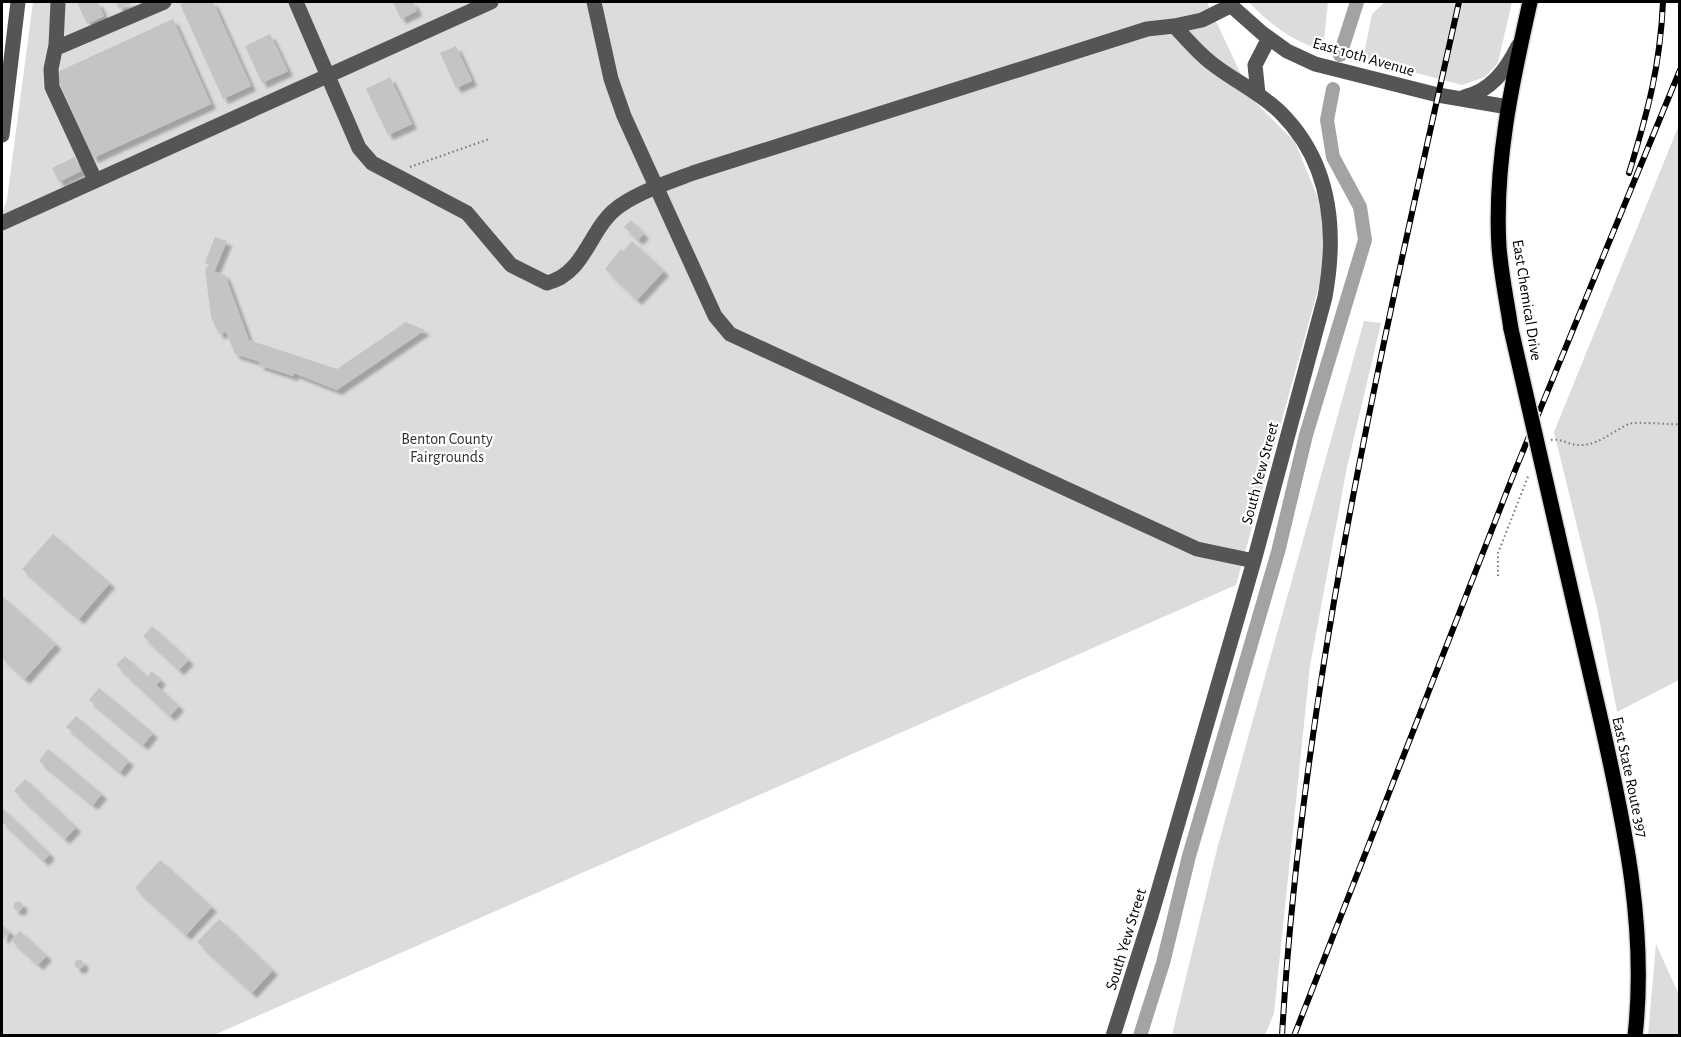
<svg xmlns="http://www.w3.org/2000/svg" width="1681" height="1037" font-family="'Alegreya Sans',sans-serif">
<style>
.green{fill:#dcdcdc}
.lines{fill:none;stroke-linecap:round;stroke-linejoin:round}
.canal{stroke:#a3a3a3;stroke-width:14}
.building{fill:#c4c4c4;filter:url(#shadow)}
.major-casing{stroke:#dbdbdb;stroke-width:18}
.path{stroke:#777;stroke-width:2;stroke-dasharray:1.5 3;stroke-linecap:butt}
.minor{stroke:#555;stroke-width:15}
.major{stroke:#000;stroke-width:15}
.rail-casing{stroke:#000;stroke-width:6}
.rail{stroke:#fff;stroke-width:4;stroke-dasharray:11;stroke-linecap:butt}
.major-bridge-casing{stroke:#dbdbdb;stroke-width:18;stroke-linecap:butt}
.major-bridge{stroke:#000;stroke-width:15}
.labels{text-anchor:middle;stroke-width:4.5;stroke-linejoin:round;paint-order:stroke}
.street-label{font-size:16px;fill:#000;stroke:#fff}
.park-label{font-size:16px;fill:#333;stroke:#fff}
</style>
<defs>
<filter id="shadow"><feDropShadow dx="5" dy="5" stdDeviation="1.5" flood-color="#0004"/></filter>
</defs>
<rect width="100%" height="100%" fill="#fff"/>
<path class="green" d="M33,2H1207L1253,100L1295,142L1322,208V275L1236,585L214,1035L2,1036V213L7,199Z
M1249,2H1328L1323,50C1294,42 1269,24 1249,2Z
M1385,2H1512L1498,63L1485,77L1462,85L1363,59L1372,14Z
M1679,125V680L1617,712L1597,608L1554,432Z
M1364,321L1381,323L1347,467L1310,666L1274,1013L1265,1035H1172L1217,849Z
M1656,944L1679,995V1035H1648Z"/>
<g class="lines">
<path class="canal" d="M1340,55L1357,2
M1140,1036L1163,963L1189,856L1278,552L1306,435L1365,240L1360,207L1333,157L1327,120L1333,89"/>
</g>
<path class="building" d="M77,2H98L104,16L87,24Z
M116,2H135L119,9Z
M186,2H213L251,86L223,99L180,4Z
M393,2H413L417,11L401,19Z
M173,19L211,104L93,158L55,73Z
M270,34L288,71L262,83L245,46Z
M456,46L472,81L456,88L440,53Z
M390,77L412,124L388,135L366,89Z
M75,157L81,171L59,182L52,168Z
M631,220L644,234L638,240L624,227Z
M215,237L227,241L215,270H211L225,275L249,340L337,369L406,322L425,330L337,390L294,373L293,376L259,365L260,362L235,354L226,332L219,334L211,317L205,269L209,265L205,263Z
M632,241L664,271L637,300L605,269L621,249L623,251Z
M53,534L110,583L79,619L22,569Z
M2,596L56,644L25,679L2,658Z
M152,626L189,660L179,670L143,636Z
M125,656L147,677L152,671L161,680L156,685L179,706L170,716L116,665Z
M99,688L153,733L143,745L89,700Z
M76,716L129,761L120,772L66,727Z
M48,749L102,794L93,805L39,761Z
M25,779L76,827L65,839L14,791Z
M2,808L50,854L44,861L2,822Z
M160,860L212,907L186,935L135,888Z
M13.5 906a4.5 4.5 0 1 1 9 0a4.5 4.5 0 1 1-9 0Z
M219,919L273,970L252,993L197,942Z
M3,925L10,932L3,939L2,937Z
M20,931L47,956L38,965L11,940Z
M74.5 964a4.5 4.5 0 1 1 9 0a4.5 4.5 0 1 1-9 0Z"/>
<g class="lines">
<defs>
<path id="major" d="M1511,329C1507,302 1501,274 1499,247C1494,165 1512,82 1530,2
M1557,530C1572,595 1587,660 1602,725C1625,828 1647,930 1635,1036"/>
</defs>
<use href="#major" class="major-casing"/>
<path class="path" d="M410,167L489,139
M1551,440C1561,438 1569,445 1578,445C1599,446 1612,431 1629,424C1637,421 1667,425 1680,424
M1498,576V553L1529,474"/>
<path class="minor" d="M58,2L56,45L51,69L52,87L95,180
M296,2L359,148L372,163L467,213L511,265L547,283C587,273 589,226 621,205C642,191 669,182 693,173L1147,29L1174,26
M594,2L611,79L624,116L715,316L730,334L1197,549L1254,561
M1227,2L1262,33L1287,51L1315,64L1438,95L1508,107
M56,45L61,46L164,2
M1258,94L1255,65L1269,38
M1464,97C1491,91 1506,70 1518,46
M2,135L18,2
M2,223L491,2
M1113,1036L1151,916L1254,561L1325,297C1337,231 1331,163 1281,113C1260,92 1232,80 1210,62C1197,52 1186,38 1174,26L1202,20L1230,6"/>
<use href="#major" class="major"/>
<defs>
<path id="rail" d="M1629,173C1648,111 1660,67 1663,2
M1282,1036C1302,686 1383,342 1459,2
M1294,1036L1516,468L1680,70"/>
</defs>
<use href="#rail" class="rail-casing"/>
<use href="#rail" class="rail"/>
<defs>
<path id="major-bridge" d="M1511,329L1557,530"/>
</defs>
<use href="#major-bridge" class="major-bridge-casing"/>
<use href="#major-bridge" class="major-bridge"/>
</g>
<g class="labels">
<g class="street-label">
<text transform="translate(1364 56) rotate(16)" y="6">East 10th Avenue</text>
<text transform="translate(1528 300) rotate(81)" y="6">East Chemical Drive</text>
<text transform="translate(1259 473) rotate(-75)" y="6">South Yew Street</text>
<text transform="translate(1631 777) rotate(78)" y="6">East State Route 397</text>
<text transform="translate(1125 939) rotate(-73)" y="6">South Yew Street</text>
</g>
<g class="park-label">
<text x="447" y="444">Benton County<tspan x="447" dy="18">Fairgrounds</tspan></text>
</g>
</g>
<rect width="1681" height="1037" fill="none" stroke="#000000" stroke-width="6"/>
</svg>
